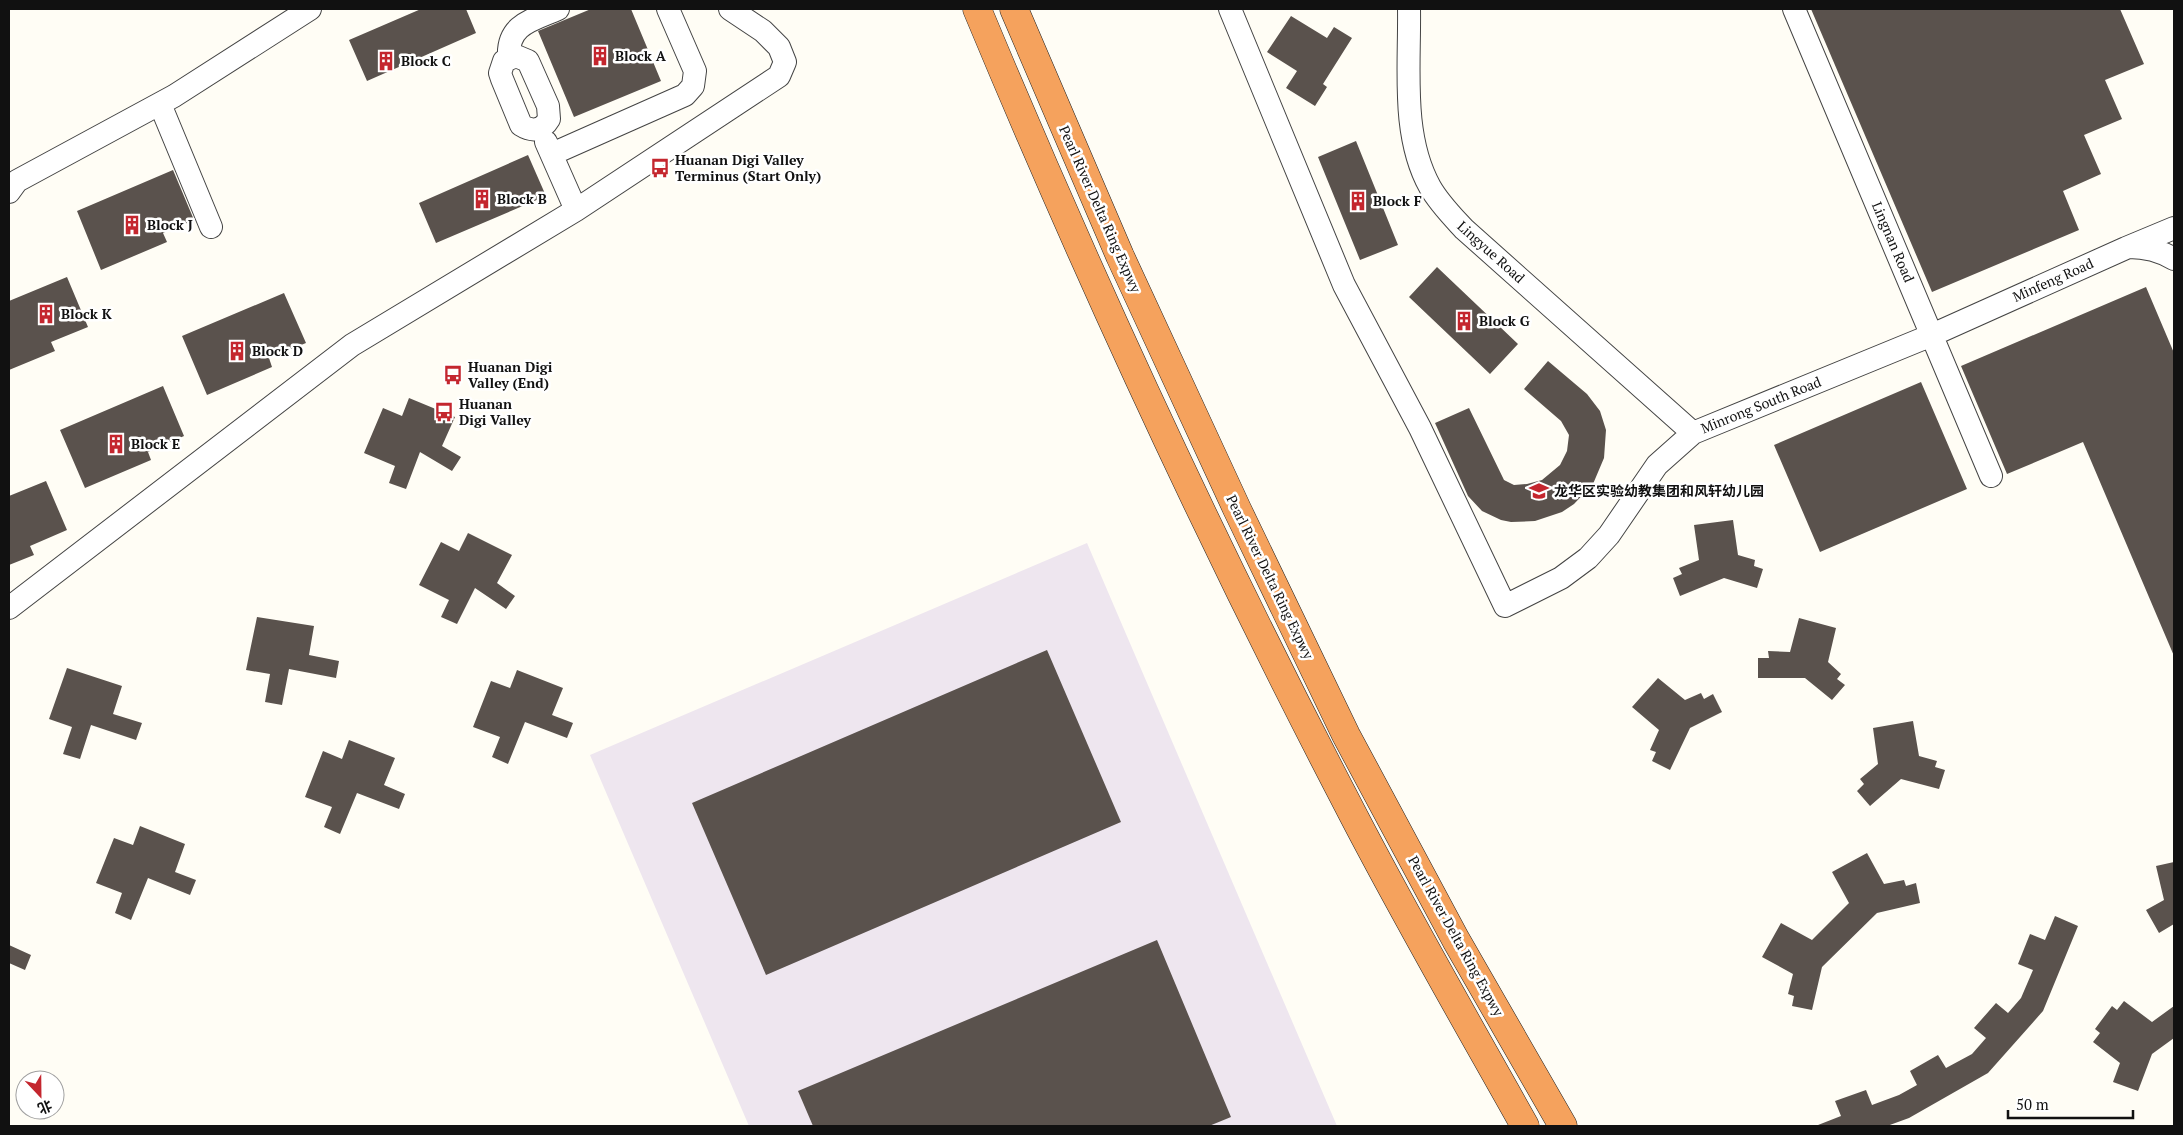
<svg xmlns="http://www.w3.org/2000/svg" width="2183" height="1135" font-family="'PT Serif','Noto Sans SC',serif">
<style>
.industrial{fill:#eee6ef}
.building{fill:#5a524d}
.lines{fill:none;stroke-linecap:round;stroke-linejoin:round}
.minor-casing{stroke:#444;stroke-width:24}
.highway-casing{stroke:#222;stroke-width:29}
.minor{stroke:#fff;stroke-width:22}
.highway{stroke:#f5a25d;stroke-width:28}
.labels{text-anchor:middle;stroke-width:5;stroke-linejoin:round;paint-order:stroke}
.poi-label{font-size:14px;font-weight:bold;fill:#111;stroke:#fff;text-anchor:start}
.street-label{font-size:14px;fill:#111;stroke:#fff}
</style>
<rect width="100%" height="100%" fill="#fffdf5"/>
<path class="industrial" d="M1087,543L1337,1126H749L590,755Z"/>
<path class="building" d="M421,9H466L476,33L367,81L349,40Z
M591,9H631L661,81L574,117L538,31Z
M1811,9H2120L2144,64L2105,80L2122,119L2084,135L2101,174L2063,191L2079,230L1932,292Z
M1291,16L1327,38L1334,27L1352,38L1323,84L1327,87L1315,106L1286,88L1297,71L1267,52Z
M1356,141L1398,245L1360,260L1318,157Z
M528,155L546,196L436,243L419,203Z
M173,170L194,220L163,233L167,242L101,270L77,211Z
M1437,267L1518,344L1490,374L1409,297Z
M67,277L88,327L51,342L55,351L9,370V301Z
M2146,287L2174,353V656L2083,442L2007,474L1961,366Z
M284,293L306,343L269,358L272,367L207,395L182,336Z
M1548,361L1587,394L1600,411L1606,430L1604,458L1593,484L1574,504L1562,512L1535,521L1511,522L1501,520L1482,511L1468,496L1435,423L1469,408L1504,480L1514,485L1527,484L1542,480L1560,465L1567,451L1569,435L1561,421L1524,389Z
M1921,382L1967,489L1820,552L1774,445Z
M163,386L184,436L148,452L151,460L85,488L60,430Z
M409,398L455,417L442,446L461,457L452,471L420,452L406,489L389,483L395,466L364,453L383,408L402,416Z
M46,481L67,530L30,546L34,555L9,565V496Z
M1733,520L1738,555L1755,560L1754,566L1763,569L1757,588L1724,578L1680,596L1673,578L1682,574L1679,568L1699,560L1694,525Z
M468,533L512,555L497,583L515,596L506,609L475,588L457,624L441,617L449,600L419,585L441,542L459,551Z
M257,617L314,626L309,655L339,661L336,678L289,669L282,705L265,702L270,674L246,670Z
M1799,618L1836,628L1828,662L1841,674L1837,679L1845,685L1832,700L1805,678H1758V658H1769L1768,651L1790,652Z
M1047,650L1121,822L766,975L692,803Z
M67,668L122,686L113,714L142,723L136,740L91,725L80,759L63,754L72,727L49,719Z
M517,670L563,688L552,715L573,723L567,738L525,722L508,764L492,757L500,737L473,727L491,681L510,688Z
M1658,678L1685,700L1701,693L1704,699L1713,694L1722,712L1690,728L1670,770L1652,761L1656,752L1650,750L1659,730L1632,707Z
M1913,721L1919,756L1937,761L1935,767L1945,770L1939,789L1901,779L1870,806L1857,791L1864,784L1860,779L1878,764L1873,728Z
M349,740L395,758L384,785L405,794L399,809L357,793L340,834L324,827L332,807L305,797L323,751L342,759Z
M140,826L185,844L175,872L196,880L190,895L148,878L131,920L115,913L122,893L96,883L114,838L133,845Z
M1867,853L1884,884L1904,880L1906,886L1916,883L1920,903L1877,913L1822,967L1812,1010L1792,1006L1794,996L1788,994L1793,974L1762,957L1781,923L1812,940L1849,903L1832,872Z
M2174,862V924L2159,933L2146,910L2164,900L2156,866Z
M2055,916L2078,926L2043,1011L1988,1073L1909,1118L1887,1126H1818V1125L1841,1116L1835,1101L1866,1090L1872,1105L1899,1095L1917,1085L1910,1071L1938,1055L1946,1068L1972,1054L1986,1038L1974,1028L1996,1003L2008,1013L2021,998L2033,970L2018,964L2030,934L2045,940Z
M1157,940L1231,1117L1209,1126H813L798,1091Z
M9,945L31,955L25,970L9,963Z
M2124,1001L2152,1022L2174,1006V1038L2152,1054L2138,1091L2113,1082L2120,1063L2093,1042L2100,1033L2095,1029L2112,1006L2117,1010Z"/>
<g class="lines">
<defs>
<path id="minor" d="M1230,9L1344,285L1420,428L1505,606L1561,578L1588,558L1609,535L1657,465L1693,433L1932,335L2126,248L2174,228
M1409,9C1410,67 1401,135 1430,187C1439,203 1452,216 1464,229L1693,433
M1794,9L1991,476
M516,56L528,61L548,106L549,119C542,131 532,132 521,125L502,79L500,73L504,61Z
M509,57C507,24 533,20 558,9
M160,104L211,227
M546,142L576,210
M552,154L685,95L693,86L695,71L668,9
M9,192L17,181L174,96L310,9
M2129,247C2146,247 2159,250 2174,259
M9,608L352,345L576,210L779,76L785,62L779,47L763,31L730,9"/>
<path id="highway" d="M977,9C1089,278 1212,544 1347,803C1403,912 1465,1019 1525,1126
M1014,9L1120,256L1237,509L1346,735L1456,940L1563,1126"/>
</defs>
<use href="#minor" class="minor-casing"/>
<use href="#highway" class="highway-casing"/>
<use href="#minor" class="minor"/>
<use href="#highway" class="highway"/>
</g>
<defs>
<symbol id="building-bare" viewBox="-9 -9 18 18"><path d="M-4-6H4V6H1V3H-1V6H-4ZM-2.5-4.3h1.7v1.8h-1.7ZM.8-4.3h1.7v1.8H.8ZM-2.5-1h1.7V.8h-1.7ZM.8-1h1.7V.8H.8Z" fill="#c4262e" stroke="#fff" stroke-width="2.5" paint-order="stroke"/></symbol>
<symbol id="bus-bare" viewBox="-9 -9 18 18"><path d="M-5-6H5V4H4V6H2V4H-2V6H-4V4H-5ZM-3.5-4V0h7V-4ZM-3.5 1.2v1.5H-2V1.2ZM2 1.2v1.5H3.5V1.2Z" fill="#c4262e" stroke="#fff" stroke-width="2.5" paint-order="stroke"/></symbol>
<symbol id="school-bare" viewBox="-9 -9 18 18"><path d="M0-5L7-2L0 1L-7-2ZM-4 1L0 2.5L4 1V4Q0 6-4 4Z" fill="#c4262e" stroke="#fff" stroke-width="2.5" paint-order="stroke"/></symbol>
</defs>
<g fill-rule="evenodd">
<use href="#building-bare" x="586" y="42" width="28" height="28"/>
<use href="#building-bare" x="372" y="47" width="28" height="28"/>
<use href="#bus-bare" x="646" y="154" width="28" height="28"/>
<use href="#building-bare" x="468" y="185" width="28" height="28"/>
<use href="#building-bare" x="1344" y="187" width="28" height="28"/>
<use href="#building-bare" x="118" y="211" width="28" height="28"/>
<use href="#building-bare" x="32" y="300" width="28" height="28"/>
<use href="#building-bare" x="1450" y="307" width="28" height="28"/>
<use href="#building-bare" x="223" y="337" width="28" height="28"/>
<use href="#bus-bare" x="439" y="361" width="28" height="28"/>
<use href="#bus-bare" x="430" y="398" width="28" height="28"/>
<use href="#building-bare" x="102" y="430" width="28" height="28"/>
<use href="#school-bare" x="1525" y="477" width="28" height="28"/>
</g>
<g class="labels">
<g class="poi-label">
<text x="615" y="61">Block A</text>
<text x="401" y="66">Block C</text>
<text x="675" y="165">Huanan Digi Valley<tspan x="675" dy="16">Terminus (Start Only)</tspan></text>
<text x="497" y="204">Block B</text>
<text x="1373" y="206">Block F</text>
<text x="147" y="230">Block J</text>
<text x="61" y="319">Block K</text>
<text x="1479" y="326">Block G</text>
<text x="252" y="356">Block D</text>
<text x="468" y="372">Huanan Digi<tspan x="468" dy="16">Valley (End)</tspan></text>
<text x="459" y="409">Huanan<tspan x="459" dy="16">Digi Valley</tspan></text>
<text x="131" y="449">Block E</text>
<text x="1554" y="496">龙华区实验幼教集团和风轩幼儿园</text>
</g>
<g class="street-label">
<text transform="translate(1100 209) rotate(66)" y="5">Pearl River Delta Ring Expwy</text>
<text transform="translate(1893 242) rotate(67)" y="5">Lingnan Road</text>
<text transform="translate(1491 252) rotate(42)" y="5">Lingyue Road</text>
<text transform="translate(2053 280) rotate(-24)" y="5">Minfeng Road</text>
<text transform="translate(1761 405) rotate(-22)" y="5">Minrong South Road</text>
<text transform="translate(1270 577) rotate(64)" y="5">Pearl River Delta Ring Expwy</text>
<text transform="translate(1456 936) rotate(61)" y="5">Pearl River Delta Ring Expwy</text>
</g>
</g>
<rect width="2183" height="1135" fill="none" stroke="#111111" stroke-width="20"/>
<g transform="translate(40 1095) rotate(158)"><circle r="24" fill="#ffffff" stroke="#a0a0a0"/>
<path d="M0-4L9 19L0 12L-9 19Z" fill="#c4262e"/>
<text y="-8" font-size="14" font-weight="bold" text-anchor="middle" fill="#111111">北</text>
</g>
<path d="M2008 1110v8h125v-8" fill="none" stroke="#111111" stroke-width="2.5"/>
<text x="2016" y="1110" font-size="15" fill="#111111" stroke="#ffffff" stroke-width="4" paint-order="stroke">50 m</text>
</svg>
